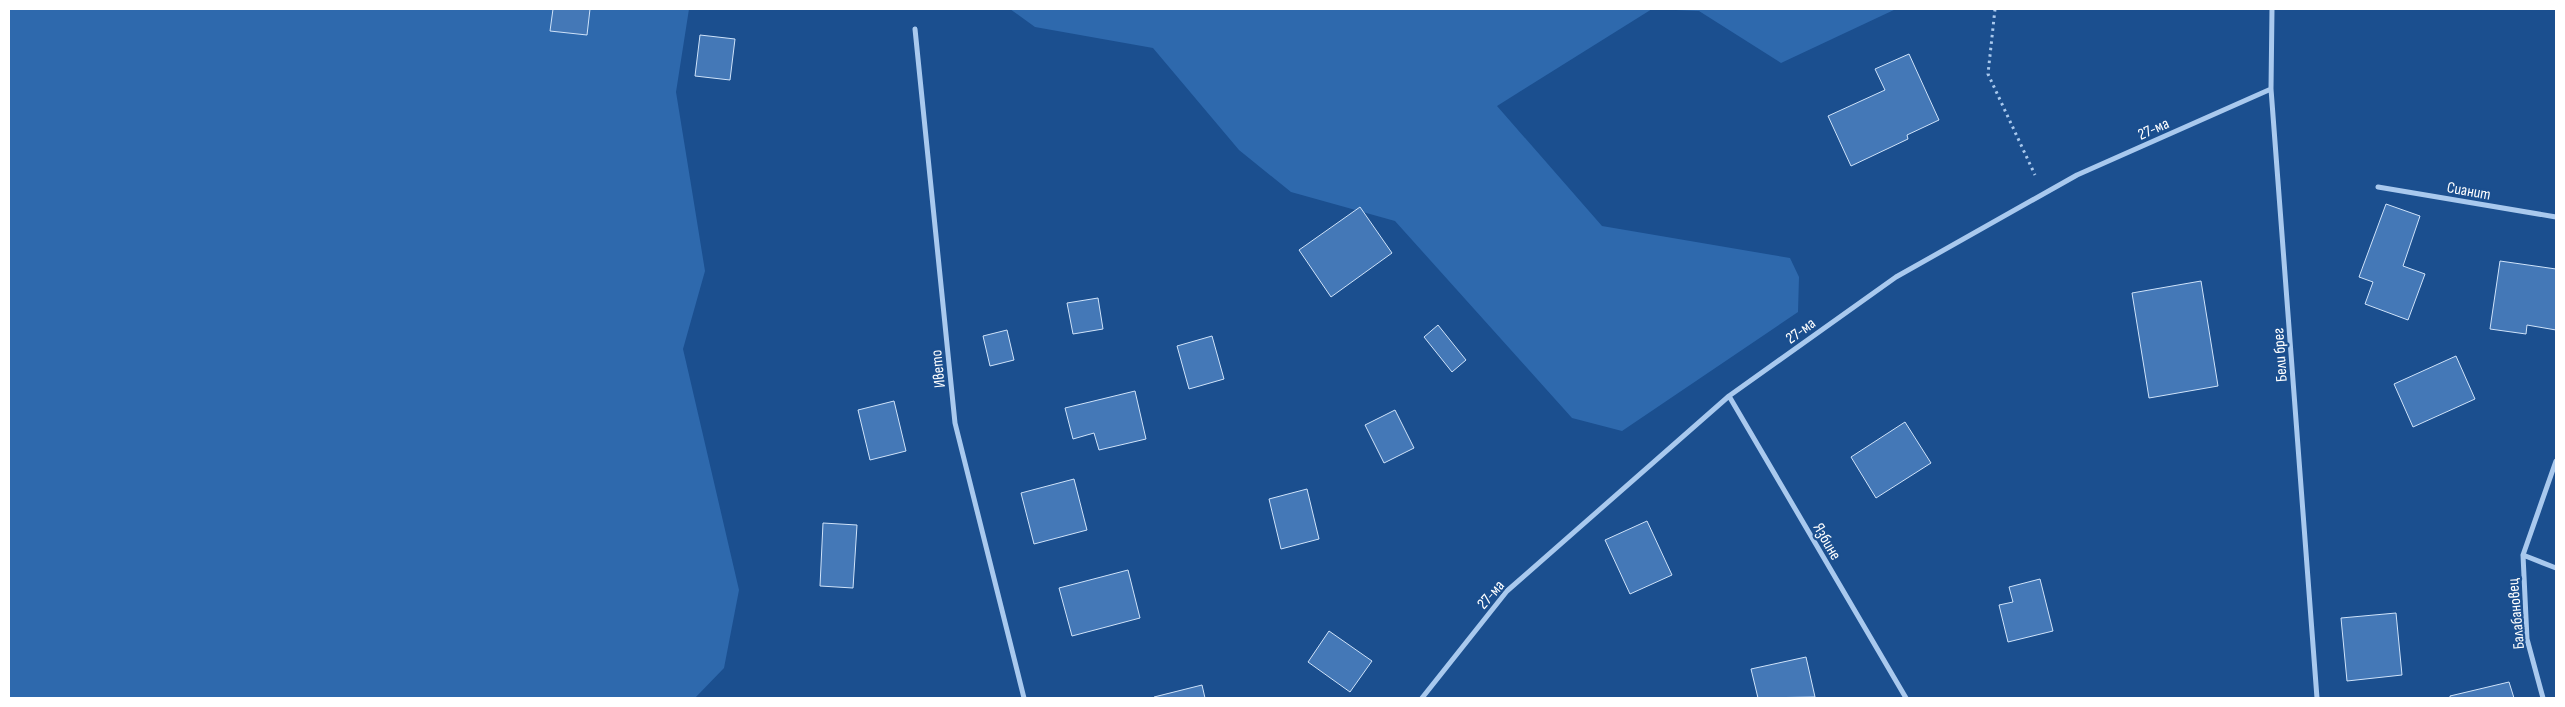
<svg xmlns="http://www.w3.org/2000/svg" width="2565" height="707" font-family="'Sofia Sans Condensed',sans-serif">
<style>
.green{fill:#2e69ad}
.building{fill:#4478b7;stroke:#cfe3fa}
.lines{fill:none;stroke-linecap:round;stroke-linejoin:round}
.path{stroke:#a9c9ee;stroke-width:3;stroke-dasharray:2.5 4;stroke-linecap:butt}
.street{stroke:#a9c9ee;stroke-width:5}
.labels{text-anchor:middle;stroke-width:4.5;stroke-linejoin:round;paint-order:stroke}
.street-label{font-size:16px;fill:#fff;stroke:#1b4f8f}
</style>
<rect width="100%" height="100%" fill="#1b4f8f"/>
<path class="green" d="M9,9H689L676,92L705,271L683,349L739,590L724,668L695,698H9Z
M1010,9H1896L1781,63L1699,11L1652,9L1497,106L1602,226L1790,258L1799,277L1798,312L1622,431L1572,418L1395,221L1291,192L1239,150L1153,48L1035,27Z"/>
<path class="building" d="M553,9H590L587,35L550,31Z
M700,35L735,39L730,80L695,76Z
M1909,54L1939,120L1907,135L1908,139L1851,166L1828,116L1885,90L1875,69Z
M2386,204L2420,216L2403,266L2425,274L2408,320L2365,304L2373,282L2359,277Z
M1360,207L1392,253L1331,297L1299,250Z
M2500,261L2556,269V330L2527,325L2526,334L2490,329Z
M2201,281L2218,386L2149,398L2132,293Z
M1098,298L1103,329L1073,334L1067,303Z
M1438,325L1466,360L1452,372L1424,337Z
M1007,330L1014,360L990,366L983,336Z
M1212,336L1224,379L1189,389L1177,346Z
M2456,356L2475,399L2413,427L2394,384Z
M1135,391L1146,439L1099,450L1094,433L1073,439L1065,408Z
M894,401L906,451L870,460L858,410Z
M1395,410L1414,448L1384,463L1365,425Z
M1905,422L1931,463L1876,498L1851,457Z
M1074,479L1087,530L1034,544L1021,493Z
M1307,489L1319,539L1281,549L1269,499Z
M1647,521L1672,575L1630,594L1605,540Z
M823,523L857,525L853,588L820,586Z
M1128,570L1140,618L1072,636L1059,588Z
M2040,579L2053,631L2008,642L1999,605L2013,602L2009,587Z
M2396,613L2402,675L2347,681L2341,618Z
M1329,631L1372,661L1350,692L1308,662Z
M1806,657L1815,697L1758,698L1751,669Z
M2509,682L2514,698H2450V696Z
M1202,685L1205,698H1154V697Z"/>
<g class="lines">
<path class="path" d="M1995,9L1988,74L2035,175"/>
<path class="street" d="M2272,9L2271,89L2317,698
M915,29L955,423L1024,698
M2378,187L2556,217
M1729,396L1906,698
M2523,555L2556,568
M1422,698L1507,591L1729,396L1896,277L2077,175L2271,89
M2543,698L2527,639L2523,555L2556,461"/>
</g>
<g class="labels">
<g class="street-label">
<text transform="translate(2153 128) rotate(-24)" y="6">27-ма</text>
<text transform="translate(2469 190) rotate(10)" y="6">Сианит</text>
<text transform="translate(1800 330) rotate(-36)" y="6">27-ма</text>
<text transform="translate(2279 355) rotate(-94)" y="6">Бели брег</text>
<text transform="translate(937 369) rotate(-96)" y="6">Ивето</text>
<text transform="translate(1828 541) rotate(60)" y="6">Язбине</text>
<text transform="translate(1490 594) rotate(-49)" y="6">27-ма</text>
<text transform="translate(2515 614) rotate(-95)" y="6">Балабановец</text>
</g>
</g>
<rect width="2565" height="707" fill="none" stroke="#ffffff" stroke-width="20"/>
</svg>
